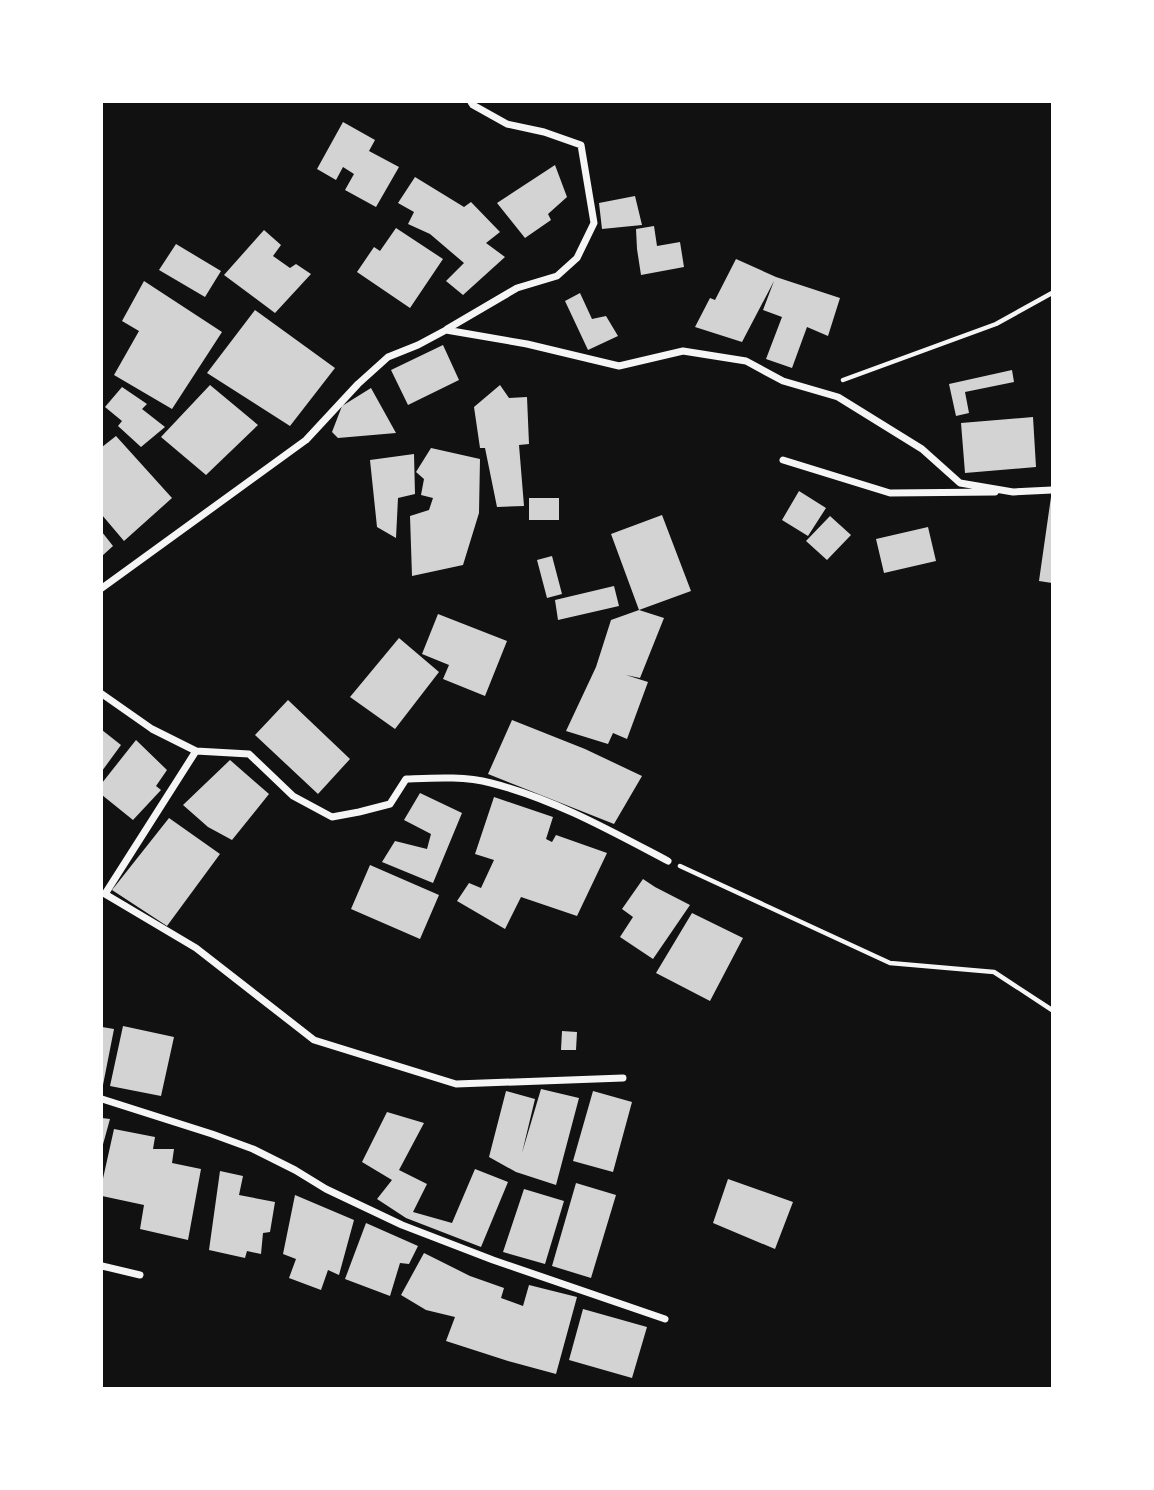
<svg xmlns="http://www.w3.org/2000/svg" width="1154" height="1490" font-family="'Space Grotesk',sans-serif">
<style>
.building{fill:#d3d3d3}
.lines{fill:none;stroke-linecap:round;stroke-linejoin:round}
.path{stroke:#f5f5f5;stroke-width:4.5}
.minor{stroke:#f5f5f5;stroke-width:7}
</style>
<rect width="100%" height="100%" fill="#111"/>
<path class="building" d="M343,122L375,140L369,151L399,167L376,207L345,190L354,174L343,167L336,180L317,169Z
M555,165L567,197L548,214L551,220L525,238L497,203Z
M415,177L464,207L471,202L500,232L486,243L505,257L463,295L446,281L464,263L430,234L408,224L414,212L398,203Z
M635,196L642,225L602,229L599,203Z
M654,226L657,246L680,242L684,267L641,275L637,249L636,229Z
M396,228L443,259L410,308L357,272L374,247L380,251Z
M264,230L281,245L273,256L290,268L296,264L311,274L275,313L224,275Z
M176,244L221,271L205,297L159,270Z
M736,259L776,277L840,298L828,336L807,327L792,368L766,359L782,317L763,310L774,281L742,342L695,327L710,298L715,300Z
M144,281L222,332L172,409L114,375L139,331L122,321Z
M580,293L592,319L606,316L618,336L588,350L565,301Z
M255,310L335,368L290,426L207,373Z
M443,345L459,380L408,405L391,370Z
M1012,370L1014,382L965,392L969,413L956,416L949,384Z
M210,385L258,425L206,475L161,437Z
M500,385L509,398L527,397L529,444L519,445L524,506L497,507L485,448H480L474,407Z
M122,387L147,404L142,409L165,427L141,447L118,426L122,421L105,407Z
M371,388L396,433L338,438L332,432L342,406Z
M1033,417L1036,467L965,473L961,423Z
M116,436L172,498L124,541L102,515V447Z
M431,448L480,459L479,513L463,565L412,576L410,516L429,510L433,498L421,495L424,479L416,472Z
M414,454L415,494L398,498L396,538L377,527L370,460Z
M799,491L826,508L808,536L782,520Z
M1051,497H1052V583L1039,581Z
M529,498H559V520H529Z
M662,515L691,591L639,610L664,618L640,678L626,675L648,682L627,739L613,733L608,744L566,731L596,667L611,620L639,610L611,534Z
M830,516L851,535L827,560L806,541Z
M928,527L936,561L884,573L876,539Z
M102,532L113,546L102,556Z
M552,556L562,594L547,598L537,560Z
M614,586L619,606L558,620L555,600Z
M438,614L507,641L485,696L443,679L449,665L422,654Z
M399,638L439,672L395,729L350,697Z
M288,700L350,759L318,794L255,735Z
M512,720L585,749L642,776L614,824L488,774Z
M102,730L121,745L102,771Z
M136,740L167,770L156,786L161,790L133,820L102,795V783Z
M230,760L269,794L232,840L208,827L183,805Z
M420,793L462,813L433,883L382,862L395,841L427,849L431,834L404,820Z
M494,797L553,817L546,839L552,842L556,835L607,853L577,916L521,897L505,929L457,901L469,883L481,888L494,860L475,854Z
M169,818L220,854L167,926L112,890Z
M370,865L439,895L420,939L351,909Z
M643,879L655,887L690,905L653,959L620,937L633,917L622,909Z
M692,913L743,938L710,1001L656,973Z
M123,1026L174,1037L161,1096L110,1086Z
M102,1027L114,1029L103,1085H102Z
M562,1031L577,1032L576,1050H561Z
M541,1089L579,1098L556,1185L516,1172L489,1157L506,1091L535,1099L522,1153Z
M593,1091L632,1102L613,1172L573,1161Z
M387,1112L424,1123L399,1170L427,1184L413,1212L452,1223L475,1169L508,1182L481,1247L406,1218L377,1199L392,1180L362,1162Z
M102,1118L110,1119L102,1148Z
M114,1129L155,1137L153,1149H174L172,1163L201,1169L188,1240L140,1229L144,1205L102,1196V1183Z
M220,1171L243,1176L239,1195L275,1202L270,1232L263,1233L261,1254L247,1251L245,1258L209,1250Z
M728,1179L793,1202L775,1249L713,1223Z
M576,1183L616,1195L591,1278L552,1266Z
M524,1189L564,1201L545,1264L503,1252Z
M295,1195L354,1220L339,1275L328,1270L321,1290L289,1278L296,1259L283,1254Z
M366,1223L418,1246L409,1264L400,1263L390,1296L345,1279Z
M424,1253L470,1276L504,1288L501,1298L523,1306L529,1285L577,1297L556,1374L508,1361L446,1341L455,1317L426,1310L401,1295Z
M583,1309L647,1327L632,1378L569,1360Z"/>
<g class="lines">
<path class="path" d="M843,380L996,324L1052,293
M680,866L890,963L994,972L1052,1010"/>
<path class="minor" d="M447,329L517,288L557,276L577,258L594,223L581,145L544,132L507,124L473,105L471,102
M783,460L890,493L995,492
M102,588L306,440L358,384L388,357L418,345L446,330L527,344L619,366L683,351L746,361L783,381L838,397L922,449L960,483L1013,492L1052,490
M102,694L152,729L196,751L249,754L293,796L332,817L359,812L390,804L406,779C434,778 464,776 491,783C554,799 611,831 668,861
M196,751L105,894L196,948L314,1040L456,1084L623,1078
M102,1099L212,1134L253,1149L295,1170L326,1189L402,1225L493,1260L665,1319
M102,1266L140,1275"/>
</g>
<rect width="1154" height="1490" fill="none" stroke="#ffffff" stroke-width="206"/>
</svg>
